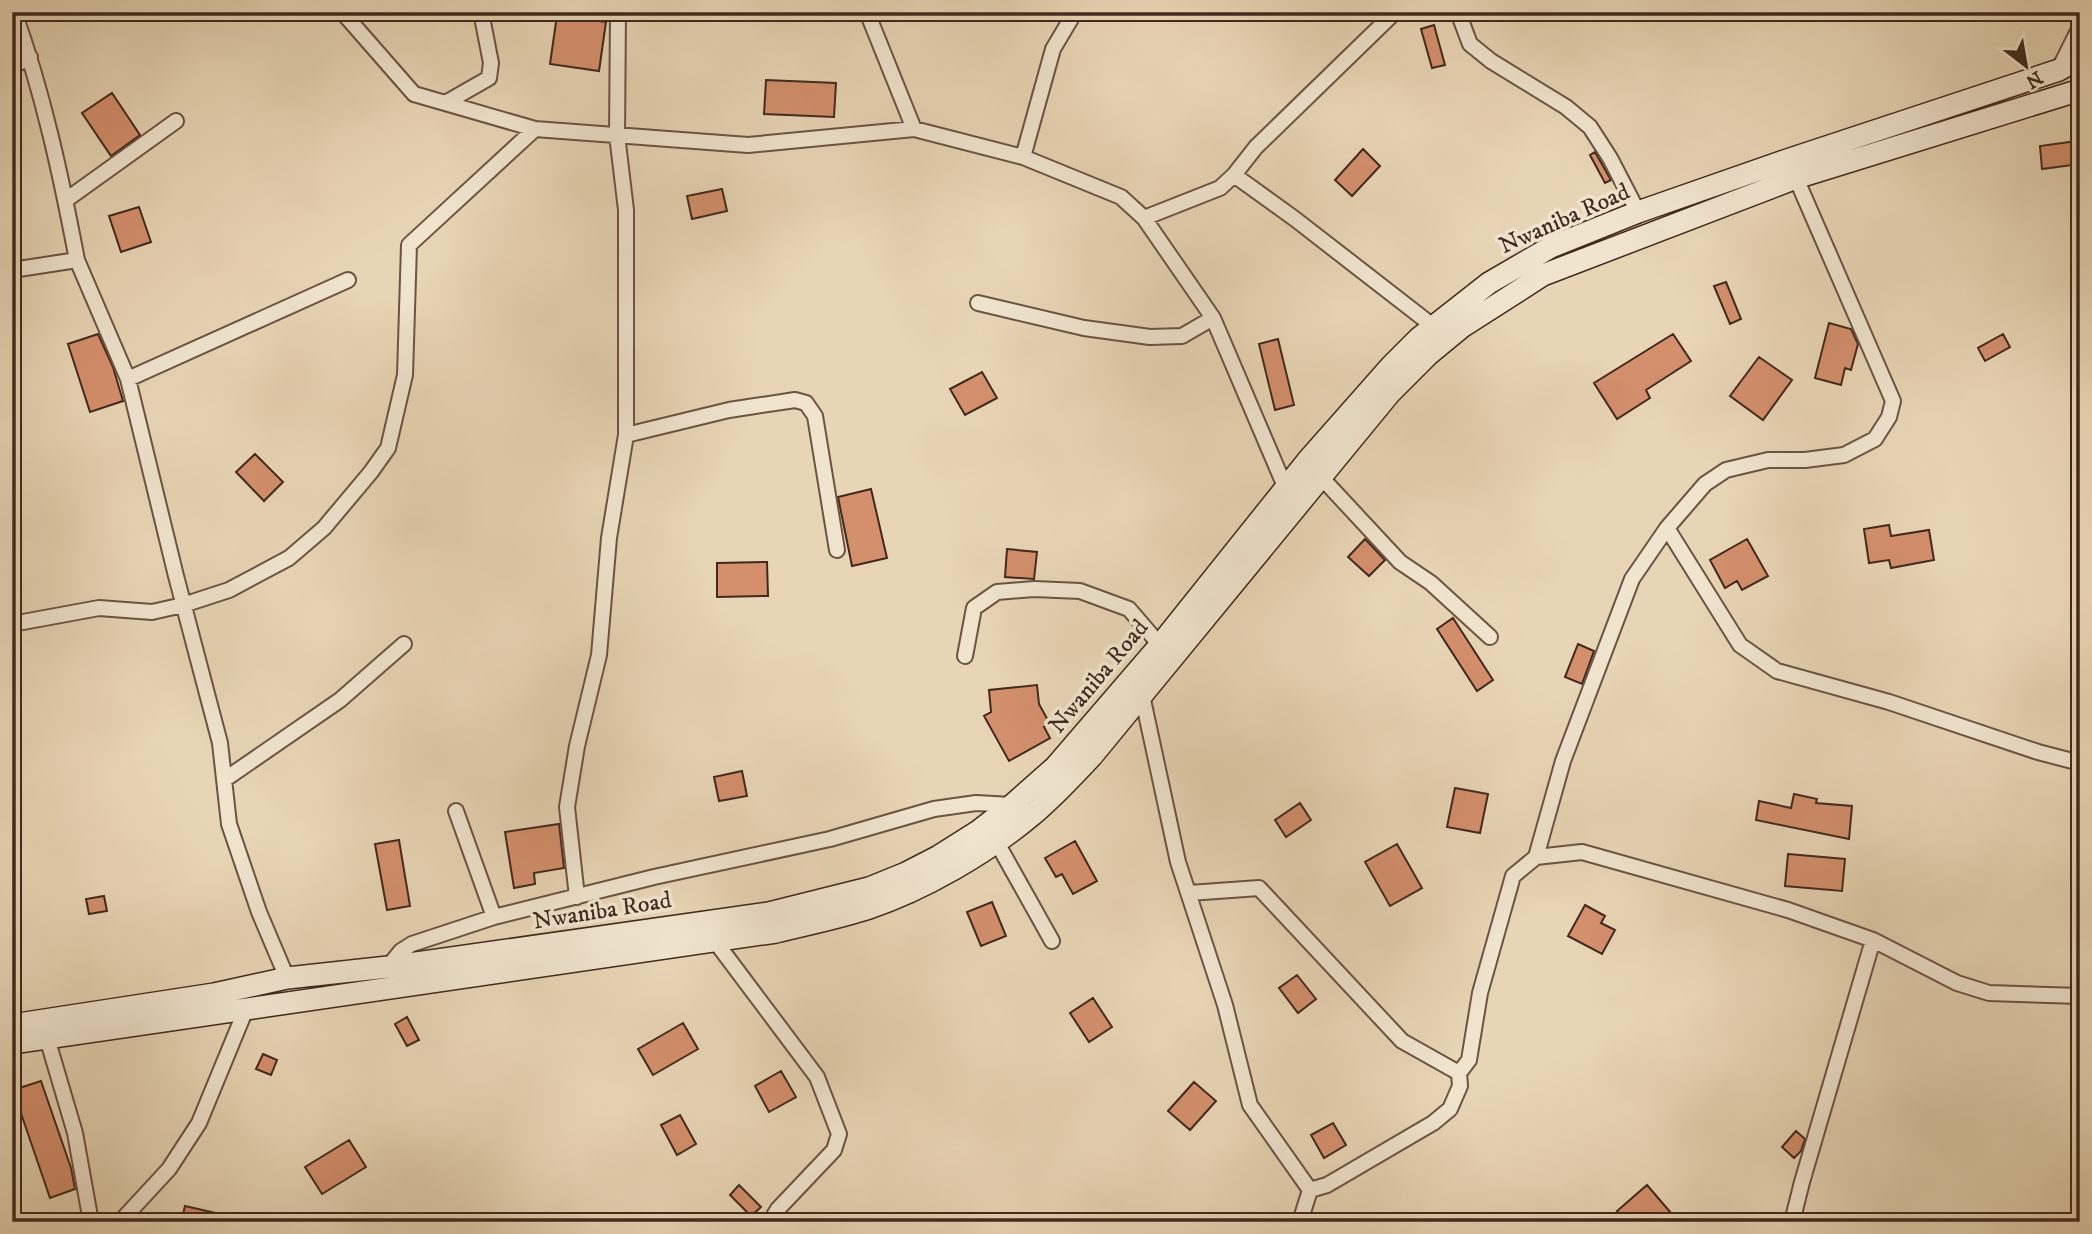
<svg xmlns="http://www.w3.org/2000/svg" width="2092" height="1234" font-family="'IM FELL DW Pica',serif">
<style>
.building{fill:#d48f6d;stroke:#41291e;stroke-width:2}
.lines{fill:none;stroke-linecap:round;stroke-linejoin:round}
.street-casing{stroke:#6b5444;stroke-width:18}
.secondary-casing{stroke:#41291e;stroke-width:24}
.street{stroke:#f0e4cf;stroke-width:14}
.secondary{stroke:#f0e4cf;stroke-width:21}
.labels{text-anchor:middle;stroke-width:7;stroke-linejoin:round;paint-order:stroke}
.street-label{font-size:24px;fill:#41291e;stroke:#f0e4cf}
</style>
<rect width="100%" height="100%" fill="#e8d5b5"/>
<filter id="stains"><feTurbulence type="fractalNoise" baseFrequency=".00286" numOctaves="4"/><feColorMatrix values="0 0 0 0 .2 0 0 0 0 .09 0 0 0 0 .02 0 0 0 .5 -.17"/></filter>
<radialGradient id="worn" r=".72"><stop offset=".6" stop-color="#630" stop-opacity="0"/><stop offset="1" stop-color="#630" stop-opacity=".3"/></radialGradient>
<path class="building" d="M557,15L606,22L599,71L550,64Z
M1434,25L1445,65L1432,68L1421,29Z
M766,80L836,83L834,117L764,114Z
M112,93L140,135L111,156L82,113Z
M2077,141L2080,164L2042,169L2040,146Z
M1363,149L1380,166L1352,196L1335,180Z
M1595,152L1611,180L1605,183L1590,155Z
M722,189L727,211L692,219L687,196Z
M139,207L151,242L121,252L109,216Z
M1726,282L1741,319L1730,324L1714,286Z
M1829,323L1851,329L1858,344L1851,370L1845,368L1841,385L1815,378Z
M98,334L113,367L123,401L90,412L68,344Z
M1673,334L1691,361L1646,390L1650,398L1617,419L1594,383Z
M2003,334L2010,347L1985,361L1978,348Z
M1278,339L1294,405L1275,410L1259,344Z
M1759,357L1792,380L1763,420L1730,396Z
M982,372L997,398L965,415L950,389Z
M255,454L283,482L264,501L236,472Z
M871,489L887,558L852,566L838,497Z
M1889,525L1891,536L1929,530L1934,560L1891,568L1889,560L1869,563L1864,529Z
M1365,539L1385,560L1369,576L1348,557Z
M1747,539L1768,576L1742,590L1737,581L1725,588L1710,560Z
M1007,549L1037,552L1034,579L1005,577Z
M767,562L768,596L717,597V563Z
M1453,618L1493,680L1477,691L1437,629Z
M1578,644L1594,651L1582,684L1565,677Z
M1037,685L1039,704L1050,724L1044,727L1050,738L1009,761L984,716L991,712L989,690Z
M742,771L747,796L719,801L714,777Z
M1455,788L1488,794L1480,833L1447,827Z
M1794,794L1817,799L1816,803L1852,806L1849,839L1756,820L1759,801L1791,808Z
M1300,803L1311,820L1286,837L1275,820Z
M559,824L564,868L534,873L535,884L514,888L505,832Z
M399,840L410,906L387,910L375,844Z
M1075,841L1097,881L1073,894L1062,874L1056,877L1045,858Z
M1397,844L1422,888L1390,906L1365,862Z
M1788,854L1845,859L1842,891L1785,886Z
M104,896L107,911L89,914L86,899Z
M992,902L1006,936L981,946L967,912Z
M1585,905L1605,916L1601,923L1615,930L1602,954L1568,936Z
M1297,975L1316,999L1298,1013L1279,988Z
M1093,998L1112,1027L1089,1042L1070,1013Z
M407,1017L419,1040L407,1046L395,1024Z
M683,1023L698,1049L653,1075L638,1049Z
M263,1054L277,1060L271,1075L256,1069Z
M781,1071L796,1097L769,1112L755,1086Z
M41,1081L71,1168L75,1189L50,1198L13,1090Z
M1194,1082L1216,1101L1190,1130L1168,1111Z
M680,1115L696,1144L677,1155L661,1125Z
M1333,1123L1346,1145L1324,1158L1311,1135Z
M1796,1131L1805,1139L1801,1151L1794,1158L1782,1147Z
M349,1140L366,1167L322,1194L305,1167Z
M739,1185L761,1207L751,1216L730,1195Z
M1647,1185L1671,1213L1661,1222H1626L1617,1211Z
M185,1206L229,1216V1222H181Z"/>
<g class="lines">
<defs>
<path id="street" d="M14,12C43,92 61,176 77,260
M340,12L344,14L414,94L535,129L748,145L914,129L1023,157L1121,197L1144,218L1213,318L1286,489
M867,12L914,129
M1458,12L1470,44L1491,61L1566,107L1590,127L1610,158L1638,212
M12,67L30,57
M2059,69L2080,27
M447,102L489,78L491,63L481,12
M1023,157L1053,49L1075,12
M1234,175L1295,219L1433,326
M66,200L176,121
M1144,218L1220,188L1234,175L1256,147L1395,12
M12,270L77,260L128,379L176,576L220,743L229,824L259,912L287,978
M978,303L1084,328L1150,337L1182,336L1213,318
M128,379L348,280
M626,435L729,410L795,400L806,403L815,416L837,550
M1320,476L1400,562L1431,583L1490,637
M1667,528L1740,645L1777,671L1889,702L2038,752L2080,763
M12,624L99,608L152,612L183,605L229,590L289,558L324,528L371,472L388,448L405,375L409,245L535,129
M965,656L974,608L997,592L1034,589L1080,591L1129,609L1160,645
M1142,695L1178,862L1225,1005L1250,1105L1310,1190
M224,780L340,700L404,644
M456,811L494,917
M996,841L1052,941
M1536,857L1563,761L1632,579L1667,528L1705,484L1726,470L1768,460H1805L1844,455L1875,439L1889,417L1893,401L1796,178
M1189,893L1259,888L1402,1041L1459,1073
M577,897L567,807L577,746L599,655L609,538L626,435V210L617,135L618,12
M715,941L817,1077L839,1134L834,1150L778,1209L770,1222
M388,967L401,951L412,944L494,917L654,877L830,839L934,809L976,803L1012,805
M47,1038L75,1133L91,1222
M1310,1190L1327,1185L1433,1123L1450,1109L1460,1086L1459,1073L1469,1060L1480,993L1513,876L1536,857L1582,852L1788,910L1873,940L1957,983L1989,993L2080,996
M120,1222L169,1169L199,1123L246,1009
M1300,1222L1310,1190
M1792,1222L1802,1182L1873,940"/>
<path id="secondary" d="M12,1025L214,994L287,978L388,967L769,913L869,888L906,873L939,856L977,832L1012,805L1055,767L1160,645L1308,460L1391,366L1419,338L1489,283L1551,247L1638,212L1784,161L2059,70L2080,58
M12,1043L776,932C807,924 839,918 869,908C923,890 987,853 1031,816C1053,798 1072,777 1092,756L1390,393L1428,355L1462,327L1543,275L1796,178L2080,90"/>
</defs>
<use href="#street" class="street-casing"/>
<use href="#secondary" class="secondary-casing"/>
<use href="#street" class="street"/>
<use href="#secondary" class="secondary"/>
</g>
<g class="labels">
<g class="street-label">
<text transform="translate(1564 218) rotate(-24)" y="8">Nwaniba Road</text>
<text transform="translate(1098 676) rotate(-50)" y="8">Nwaniba Road</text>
<text transform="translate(602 910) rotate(-9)" y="8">Nwaniba Road</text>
</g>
</g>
<rect width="2092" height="1234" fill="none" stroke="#e8d5b5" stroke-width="42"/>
<rect x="14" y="14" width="2064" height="1206" fill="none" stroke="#41291e" stroke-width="3.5"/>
<rect x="21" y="21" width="2050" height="1192" fill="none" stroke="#41291e" stroke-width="2"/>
<g transform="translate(2026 66) rotate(149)" stroke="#f0e4cf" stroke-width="5" paint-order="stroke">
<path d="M0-5L12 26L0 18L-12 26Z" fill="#41291e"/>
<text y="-10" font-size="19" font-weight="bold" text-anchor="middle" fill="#41291e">N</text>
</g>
<rect width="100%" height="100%" filter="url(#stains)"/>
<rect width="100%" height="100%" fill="url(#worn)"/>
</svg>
